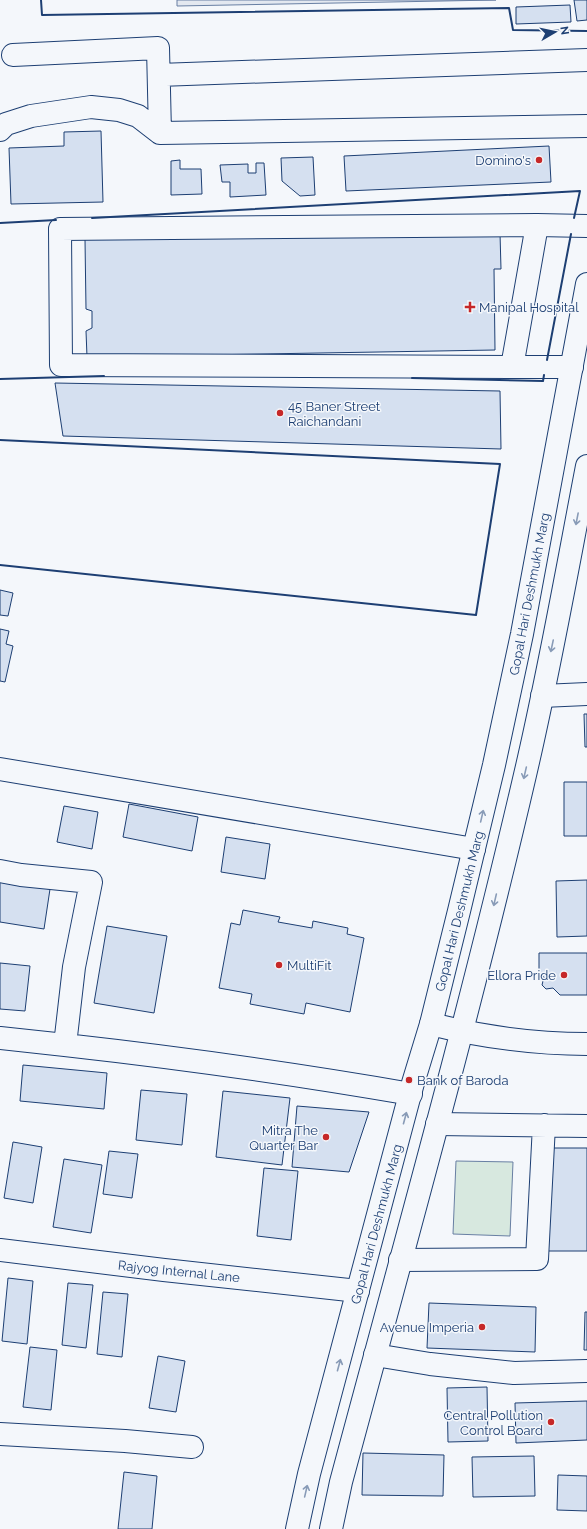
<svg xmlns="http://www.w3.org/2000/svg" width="587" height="1529" font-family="Raleway,sans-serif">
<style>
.green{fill:#d7e8df;stroke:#687fa3}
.parking{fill:#e3e8f0;stroke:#687fa3}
.building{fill:#d5e0f0;stroke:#1d3f73}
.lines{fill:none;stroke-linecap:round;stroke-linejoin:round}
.minor-casing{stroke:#1d3f73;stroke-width:24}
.major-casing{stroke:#1d3f73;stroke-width:24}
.minor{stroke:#f4f7fb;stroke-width:22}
.major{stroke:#f4f7fb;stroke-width:22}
.wall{stroke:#1d3f73;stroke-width:2}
.oneway{stroke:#889bb7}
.poi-dot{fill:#c62828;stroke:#f4f7fb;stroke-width:1.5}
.labels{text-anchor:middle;stroke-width:3;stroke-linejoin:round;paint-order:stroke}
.poi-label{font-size:13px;fill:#1d3f73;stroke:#f4f7fb;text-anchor:end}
.street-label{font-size:13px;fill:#1d3f73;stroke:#f4f7fb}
</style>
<rect width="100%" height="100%" fill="#f4f7fb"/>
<path class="green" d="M456,1161L513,1162L510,1236L453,1234Z"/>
<path class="parking" d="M177,0H496L177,6Z"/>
<path class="building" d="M574,0H587V20L577,21Z
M570,5L571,22L516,24V7Z
M101,131L103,202L11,204L9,148L64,146V132Z
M549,146L551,182L346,191L344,156Z
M313,157L315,195L300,196L282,181L281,158Z
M180,160V169H201L202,194L171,195V161Z
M256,163H264L266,195L230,197V182H222L220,165L248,164V173H256Z
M500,233L501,269H494L495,350L87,357L86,331L92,328V311L86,309L85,239Z
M55,383L500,391L501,449L63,436Z
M0,590L13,593L8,616L0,615Z
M0,629L9,631L6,644L13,646L5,682L0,681Z
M584,714H587V747H585Z
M564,782H587V836H564Z
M129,804L198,817L192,851L123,837Z
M64,806L98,812L92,849L57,842Z
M226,837L270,844L265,879L221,872Z
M587,880V936L557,937L556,881Z
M0,882L50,889L44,929L0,922Z
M243,910L280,917L278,922L312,928L313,921L348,928L347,934L364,938L350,1012L306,1003L304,1014L250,1004L252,994L219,988L231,923L240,925Z
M107,926L167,936L154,1013L94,1003Z
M539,953H587V995H560L553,988L546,989L542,985L544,977L539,974Z
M0,963L30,966L25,1011L0,1009Z
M23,1065L107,1073L104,1109L20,1101Z
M141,1090L187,1094L182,1145L136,1140Z
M223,1091L290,1098L282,1165L216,1157Z
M297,1106L369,1112L349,1172L292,1167Z
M13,1142L42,1147L33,1203L4,1198Z
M547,1148H587V1251H546Z
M109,1151L138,1154L132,1198L103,1194Z
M64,1159L102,1165L91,1233L53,1227Z
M264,1168L298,1171L291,1240L257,1236Z
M8,1278L33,1281L27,1344L2,1341Z
M68,1283L93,1285L86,1348L62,1345Z
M103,1292L128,1294L122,1357L97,1354Z
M429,1303L536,1307L535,1352L427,1348Z
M585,1312H587V1350H584Z
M30,1347L57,1350L51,1410L23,1407Z
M158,1356L185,1361L176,1412L149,1408Z
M487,1387L488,1441L448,1442L447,1388Z
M587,1401V1440L516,1443L515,1403Z
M363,1453L444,1455L443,1496L362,1495Z
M534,1456L535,1496L473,1497L472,1457Z
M124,1472L157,1476L152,1529H118Z
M558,1475L587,1476V1511L557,1510Z"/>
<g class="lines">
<defs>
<path id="minor" d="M13,55L158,48L160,133
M159,75L587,60
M0,130L6,124L31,116L91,107L119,110L138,116L160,133L587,126
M537,225L587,226
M512,367L537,225L60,229L61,365L512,367H572
M542,696L587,694
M0,769L474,849
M0,871L21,875L91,882L74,967L65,1045C181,1058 296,1074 411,1094
M431,1024C483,1037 534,1044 587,1044
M0,1038L65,1045
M437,1124L587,1126
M0,1250L164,1270L358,1291
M400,1260L537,1259L544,1125
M375,1355L430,1364L514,1373L587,1371
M0,1434L125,1441L192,1447"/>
<path id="major" d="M297,1529L309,1474L413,1083L431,1024L459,911L494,765L522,634L587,284
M331,1529L341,1482C404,1247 470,1012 525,775C549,673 567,570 587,466"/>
</defs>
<use href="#minor" class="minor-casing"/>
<use href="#major" class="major-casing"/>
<use href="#minor" class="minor"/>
<use href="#major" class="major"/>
<path class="wall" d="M41,0L42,15L509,8L513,30L587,31
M92,218L580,191L574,218
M0,223L56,220
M547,360L571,234
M412,378L543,381L544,375
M0,379L104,376
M0,440L500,464L476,615L0,565"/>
</g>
<defs><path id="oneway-shaft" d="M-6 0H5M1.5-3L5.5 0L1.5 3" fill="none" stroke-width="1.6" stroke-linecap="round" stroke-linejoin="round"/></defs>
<g class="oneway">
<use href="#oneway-shaft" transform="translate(577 519) rotate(101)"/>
<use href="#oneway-shaft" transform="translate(552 646) rotate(102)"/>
<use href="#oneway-shaft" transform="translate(525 773) rotate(103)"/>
<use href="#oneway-shaft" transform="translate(482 816) rotate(-77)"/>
<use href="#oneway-shaft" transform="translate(495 900) rotate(103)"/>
<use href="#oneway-shaft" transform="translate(405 1118) rotate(-75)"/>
<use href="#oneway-shaft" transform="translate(339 1365) rotate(-75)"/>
<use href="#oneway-shaft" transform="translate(306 1491) rotate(-77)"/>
</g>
<g class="poi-dot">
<circle cx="539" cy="160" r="4"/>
<path d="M468 301h4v4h4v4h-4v4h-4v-4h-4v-4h4z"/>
<circle cx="280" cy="413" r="4"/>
<circle cx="279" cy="965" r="4"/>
<circle cx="564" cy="975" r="4"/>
<circle cx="409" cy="1080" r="4"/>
<circle cx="326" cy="1137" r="4"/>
<circle cx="482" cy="1327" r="4"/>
<circle cx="551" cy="1422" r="4"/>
</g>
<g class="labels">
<g class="poi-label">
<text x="531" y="165">Domino's</text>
<text x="479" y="312" text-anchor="start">Manipal Hospital</text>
<text x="288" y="411" text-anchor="start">45 Baner Street<tspan x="288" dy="15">Raichandani</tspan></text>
<text x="287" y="970" text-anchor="start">MultiFit</text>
<text x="556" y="980">Ellora Pride</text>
<text x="417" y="1085" text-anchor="start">Bank of Baroda</text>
<text x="318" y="1135">Mitra The<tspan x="318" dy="15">Quarter Bar</tspan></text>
<text x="474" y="1332">Avenue Imperia</text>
<text x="543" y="1420">Central Pollution<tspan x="543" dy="15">Control Board</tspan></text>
</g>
<g class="street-label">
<text transform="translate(529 594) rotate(-79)" y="5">Gopal Hari Deshmukh Marg</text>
<text transform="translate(459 911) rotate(-76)" y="5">Gopal Hari Deshmukh Marg</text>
<text transform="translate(376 1224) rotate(-75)" y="5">Gopal Hari Deshmukh Marg</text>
<text transform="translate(179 1271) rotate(6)" y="5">Rajyog Internal Lane</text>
</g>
</g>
<g transform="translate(555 32) rotate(81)" stroke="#f4f7fb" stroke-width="3" paint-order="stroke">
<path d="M0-3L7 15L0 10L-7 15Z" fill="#1d3f73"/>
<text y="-6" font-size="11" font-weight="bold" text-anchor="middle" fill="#1d3f73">N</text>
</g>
</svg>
